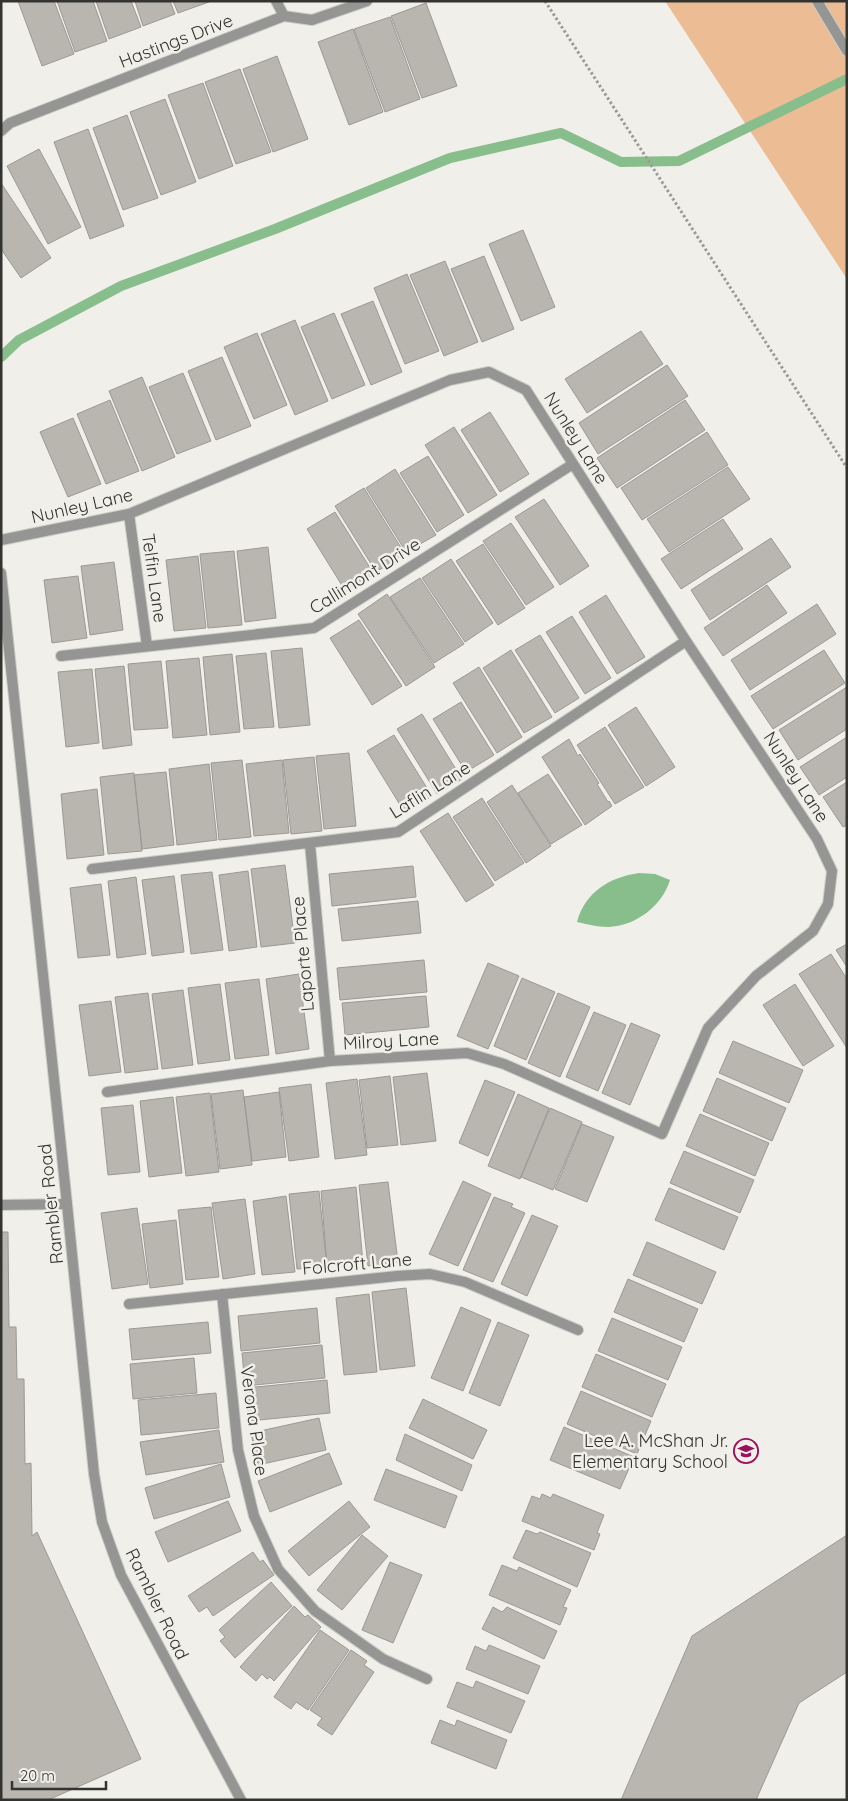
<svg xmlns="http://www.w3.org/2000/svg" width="848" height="1801" font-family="Quicksand,sans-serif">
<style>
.green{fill:#ecbc95}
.water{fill:#88bd8c}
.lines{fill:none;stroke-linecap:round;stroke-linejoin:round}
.stream{stroke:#88bd8c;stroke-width:10}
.building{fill:#b9b6b0;stroke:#9c9994}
.service-casing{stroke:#cecdc8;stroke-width:12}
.minor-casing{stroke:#cecdc8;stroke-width:12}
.path{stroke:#9b9a96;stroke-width:3;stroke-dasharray:2.5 2.5;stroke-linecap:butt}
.service{stroke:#959694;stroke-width:10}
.minor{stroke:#959694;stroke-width:10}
.labels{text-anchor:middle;stroke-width:5;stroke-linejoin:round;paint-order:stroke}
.street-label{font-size:18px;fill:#333330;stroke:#f0efe9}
.poi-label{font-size:18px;fill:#333330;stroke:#f0efe9;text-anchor:end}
</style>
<rect width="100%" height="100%" fill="#f0efe9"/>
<path class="green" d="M665,1H847V279Z"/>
<path class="water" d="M639,873L655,874L670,880C662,906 636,926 608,927C597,927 587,924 577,922C585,892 610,877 639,873Z"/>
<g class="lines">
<path class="stream" d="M1,357L19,340L121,286L275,229L450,158L561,133L621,162L679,161L847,79"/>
</g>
<path class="building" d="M18,1H54L74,54L42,66Z
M57,1H93L107,41L75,52Z
M96,1H131L141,27L109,39Z
M135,1H170L175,14L143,26Z
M173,1H209V2L178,13Z
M426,3L457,86L422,98L391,16Z
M390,17L420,99L385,112L354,29Z
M353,29L383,112L349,125L318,42Z
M277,56L308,139L273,152L243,69Z
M240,69L271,152L236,164L205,82Z
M203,83L233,166L199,179L168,95Z
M165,99L196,182L161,195L130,112Z
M127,115L158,198L123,210L93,128Z
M88,129L124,226L90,239L54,142Z
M39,149L81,227L48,244L7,166Z
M1,183L51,258L21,278L1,249Z
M523,230L555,307L521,321L489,244Z
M484,256L514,329L482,342L451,269Z
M445,261L478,342L444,356L410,275Z
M407,274L439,351L405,364L374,288Z
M373,301L402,372L371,385L341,314Z
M334,313L365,385L332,399L301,327Z
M295,320L328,401L295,415L261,334Z
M641,331L663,364L587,413L565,379Z
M257,333L287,405L254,419L224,347Z
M222,357L251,426L216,440L188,371Z
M667,365L688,396L598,454L579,423Z
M183,373L211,441L177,454L149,387Z
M142,377L175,457L142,471L109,391Z
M110,400L139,471L106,484L77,414Z
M685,400L705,430L617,488L597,458Z
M490,412L529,474L500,492L461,430Z
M73,418L101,484L68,497L40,432Z
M454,427L497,495L468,513L425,445Z
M707,432L728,465L642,520L621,488Z
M428,456L464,515L437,532L400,473Z
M728,467L750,499L669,552L647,519Z
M395,469L436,535L406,552L366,488Z
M364,488L405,554L376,572L335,506Z
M544,499L589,566L560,585L515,517Z
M335,512L374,574L346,592L307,529Z
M723,519L743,549L681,589L661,559Z
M511,523L554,587L526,605L483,541Z
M771,538L791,567L710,620L691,590Z
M483,544L525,608L498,625L456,561Z
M268,547L276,618L245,622L237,551Z
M234,551L242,625L208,628L200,554Z
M198,556L206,628L174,631L166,560Z
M451,559L493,623L465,642L422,578Z
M114,562L123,630L90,635L81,566Z
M78,576L87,638L52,643L44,580Z
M420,578L464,644L434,663L390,597Z
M767,585L787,613L723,656L704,628Z
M387,594L435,667L406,686L358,614Z
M606,595L645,657L617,674L579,612Z
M817,604L836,634L750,690L731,660Z
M572,616L611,678L585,694L546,632Z
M359,620L402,686L372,705L330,638Z
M540,635L579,698L555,713L515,650Z
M302,648L310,725L279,728L271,651Z
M511,650L552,717L524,733L483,668Z
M824,650L845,683L773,729L751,696Z
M266,653L274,727L244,729L236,656Z
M232,654L240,732L210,735L203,657Z
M199,658L207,735L173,738L166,661Z
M161,661L168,728L134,730L128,664Z
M124,666L132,745L103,749L95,669Z
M479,667L522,737L497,753L453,683Z
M92,669L99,743L66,747L58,672Z
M847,687V729L798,760L779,730Z
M461,702L494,755L466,772L433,719Z
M636,707L675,767L646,786L608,725Z
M422,714L462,779L437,794L397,729Z
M605,727L644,787L615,804L577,745Z
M394,735L432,796L405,813L367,751Z
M847,737V777L819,795L800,767Z
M569,739L578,756L580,754L599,783L597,784L608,802L609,801L612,806L585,825L542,757Z
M349,753L356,826L324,829L316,756Z
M314,757L322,831L291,834L283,760Z
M242,760L251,837L219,840L211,763Z
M282,760L289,833L254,836L246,764Z
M209,764L217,840L177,845L169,769Z
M166,772L174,845L142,849L134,775Z
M134,773L142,851L108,854L100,777Z
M548,774L582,825L551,844L518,793Z
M847,782V825L843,827L823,797Z
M512,785L551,846L526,863L487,802Z
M97,789L104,855L67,859L61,794Z
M482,798L524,863L495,881L453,817Z
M448,813L494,885L466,902L420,831Z
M285,865L295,943L261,947L251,869Z
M413,866L416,897L332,906L329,874Z
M248,871L257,947L229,951L219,875Z
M212,872L223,950L191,954L181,875Z
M174,876L184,952L152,956L142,880Z
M136,877L146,954L117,958L108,881Z
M101,884L110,955L78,958L70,888Z
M418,901L421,933L342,941L338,909Z
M847,944V967L836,950Z
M831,954L847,979V1048L799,974Z
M424,960L427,992L340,1000L337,968Z
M488,963L519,976L488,1049L457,1036Z
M299,974L309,1049L276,1054L266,979Z
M522,978L555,992L526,1060L494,1046Z
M259,979L269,1055L235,1059L225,983Z
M220,984L230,1060L198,1064L188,988Z
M795,984L834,1046L803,1066L763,1005Z
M183,990L193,1065L162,1069L152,994Z
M148,993L158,1069L125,1073L115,997Z
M558,993L590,1007L560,1077L528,1063Z
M426,996L429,1027L345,1035L342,1003Z
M111,1001L121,1072L89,1076L79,1005Z
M594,1012L626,1025L598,1091L566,1077Z
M631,1023L660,1035L630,1105L602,1093Z
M733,1041L803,1070L789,1103L719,1073Z
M427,1073L436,1141L401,1145L393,1077Z
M390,1076L398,1145L367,1148L359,1080Z
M717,1078L786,1108L772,1141L703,1111Z
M357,1079L367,1155L335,1159L326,1083Z
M485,1080L515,1092L488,1156L459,1143Z
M311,1084L319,1157L289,1161L279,1088Z
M243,1090L252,1165L220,1169L211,1094Z
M279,1092L286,1157L252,1161L244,1097Z
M210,1093L219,1172L186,1176L176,1097Z
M518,1094L549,1108L520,1179L488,1166Z
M173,1097L182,1173L149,1177L140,1101Z
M133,1105L140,1172L108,1175L101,1108Z
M550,1108L582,1122L553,1190L521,1177Z
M700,1114L769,1143L755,1176L686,1146Z
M582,1124L614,1137L587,1202L555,1189Z
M684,1151L754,1180L740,1213L670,1183Z
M463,1181L491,1194L458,1266L429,1254Z
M388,1182L398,1262L368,1266L359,1185Z
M356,1187L363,1263L327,1266L321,1191Z
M669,1188L738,1217L724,1250L655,1220Z
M319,1191L327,1267L297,1269L289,1194Z
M286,1196L295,1272L262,1275L253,1201Z
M494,1197L513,1204L511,1207L525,1213L493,1282L463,1270Z
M245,1199L255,1274L223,1279L212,1203Z
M211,1207L219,1277L186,1280L178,1210Z
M137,1208L148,1284L112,1289L101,1213Z
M532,1215L558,1226L527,1296L501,1284Z
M176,1220L183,1284L150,1288L142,1224Z
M1,1232H8L9,1327H16L17,1379H24L25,1464L31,1463L32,1536L37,1532L141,1759L48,1800H1Z
M647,1242L716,1272L702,1304L633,1275Z
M628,1279L698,1309L684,1342L614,1312Z
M406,1288L415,1366L380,1370L372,1292Z
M369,1294L377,1372L344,1375L336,1298Z
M461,1307L491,1320L463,1391L431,1378Z
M317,1308L320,1343L241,1351L238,1316Z
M612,1318L682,1347L668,1380L598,1351Z
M208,1322L211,1353L132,1360L129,1329Z
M498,1322L529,1335L500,1406L469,1393Z
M322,1345L325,1378L245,1386L242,1353Z
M596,1354L666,1384L652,1417L582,1387Z
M194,1358L197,1393L133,1399L130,1364Z
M327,1380L330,1413L249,1421L246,1388Z
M581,1391L651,1421L637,1454L567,1424Z
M216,1393L219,1428L141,1435L138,1400Z
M423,1399L487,1430L473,1459L409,1428Z
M319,1418L326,1450L258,1465L251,1433Z
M564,1427L634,1457L620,1489L550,1460Z
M219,1430L224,1462L146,1475L140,1442Z
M405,1434L472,1465L462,1491L396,1460Z
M329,1453L342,1484L270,1512L258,1481Z
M221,1464L230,1497L154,1519L145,1488Z
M386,1469L457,1496L445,1528L374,1500Z
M542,1494L551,1498L553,1494L604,1515L597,1533L600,1534L594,1550L522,1521L532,1496L540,1499Z
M228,1501L241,1531L168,1562L155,1532Z
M349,1501L370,1527L309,1576L288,1551Z
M526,1530L537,1534L540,1532L591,1553L577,1587L513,1558Z
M362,1535L388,1556L342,1610L317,1590Z
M847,1535V1672L799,1703L756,1800H621L692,1636Z
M253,1552L260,1562L263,1560L274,1575L213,1616L207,1607L199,1612L188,1596Z
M390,1562L422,1575L393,1643L362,1630Z
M502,1565L517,1571L519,1567L571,1590L563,1607L567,1608L560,1625L489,1595Z
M271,1582L292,1606L235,1658L220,1641L225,1637L219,1630Z
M294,1606L305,1617L308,1615L321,1627L274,1681L270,1677L267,1679L262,1674L256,1681L240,1667Z
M493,1607L502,1612L507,1607L557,1631L544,1659L482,1629Z
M320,1630L349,1650L308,1710L296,1702L291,1709L274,1697Z
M489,1645L540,1666L528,1694L466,1669L475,1646L486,1651Z
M351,1650L367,1661L364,1665L374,1672L332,1735L317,1725L322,1718L310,1710Z
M476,1681L525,1701L511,1733L447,1707L457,1682L473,1688Z
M440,1720L455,1726L457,1720L507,1740L496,1769L431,1743Z"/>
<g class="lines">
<defs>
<path id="service" d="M817,1L847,51
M1,1205L67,1204"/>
<path id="minor" d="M276,1L284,16
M1,131L10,123L284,16L312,20L367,1
M129,514L147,646
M1,540L129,514L450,380L489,372L526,390L686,641L817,839L832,871L828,904L813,931L756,976L708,1028L662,1134L504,1064L467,1053L330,1061L107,1092
M1,573L67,1204L94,1474L102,1522L121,1575L241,1800
M61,656L314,628L573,464
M310,844L330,1061
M92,869L398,832L686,641
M222,1294L238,1450L254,1516L278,1569L315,1611L383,1659L427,1679
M129,1304L397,1276L430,1274L465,1282L578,1330"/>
</defs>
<use href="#service" class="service-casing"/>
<use href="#minor" class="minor-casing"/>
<path class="path" d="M545,1L847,468"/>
<use href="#service" class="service"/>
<use href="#minor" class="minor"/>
</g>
<defs>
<symbol id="school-ring" viewBox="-11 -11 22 22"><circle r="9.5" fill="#f0efe9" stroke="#9d105e" stroke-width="1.5"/><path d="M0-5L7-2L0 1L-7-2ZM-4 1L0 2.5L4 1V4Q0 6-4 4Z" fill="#9d105e"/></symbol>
</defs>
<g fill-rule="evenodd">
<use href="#school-ring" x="732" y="1437" width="28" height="28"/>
</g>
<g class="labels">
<g class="street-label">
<text transform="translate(176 41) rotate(-21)" y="6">Hastings Drive</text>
<text transform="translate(576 438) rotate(58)" y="6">Nunley Lane</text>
<text transform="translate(82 506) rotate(-13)" y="6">Nunley Lane</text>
<text transform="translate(365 576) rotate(-32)" y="6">Callimont Drive</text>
<text transform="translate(154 578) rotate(82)" y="6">Telfin Lane</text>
<text transform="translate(796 777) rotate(57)" y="6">Nunley Lane</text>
<text transform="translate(430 790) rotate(-32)" y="6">Laflin Lane</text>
<text transform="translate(303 954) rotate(-95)" y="6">Laporte Place</text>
<text transform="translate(391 1041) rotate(-3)" y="6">Milroy Lane</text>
<text transform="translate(51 1204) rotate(-96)" y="6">Rambler Road</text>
<text transform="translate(357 1264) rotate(-5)" y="6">Folcroft Lane</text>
<text transform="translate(254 1421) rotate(82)" y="6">Verona Place</text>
<text transform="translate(157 1604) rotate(64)" y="6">Rambler Road</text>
</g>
<g class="poi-label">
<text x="728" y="1447">Lee A. McShan Jr.<tspan x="728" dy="21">Elementary School</tspan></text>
</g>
</g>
<rect width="848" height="1801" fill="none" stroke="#333330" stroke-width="5"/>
<path d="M12 1781v8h94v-8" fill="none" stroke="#333330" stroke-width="2.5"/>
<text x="20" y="1781" font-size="15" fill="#333330" stroke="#f0efe9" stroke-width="4" paint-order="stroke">20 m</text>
</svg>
